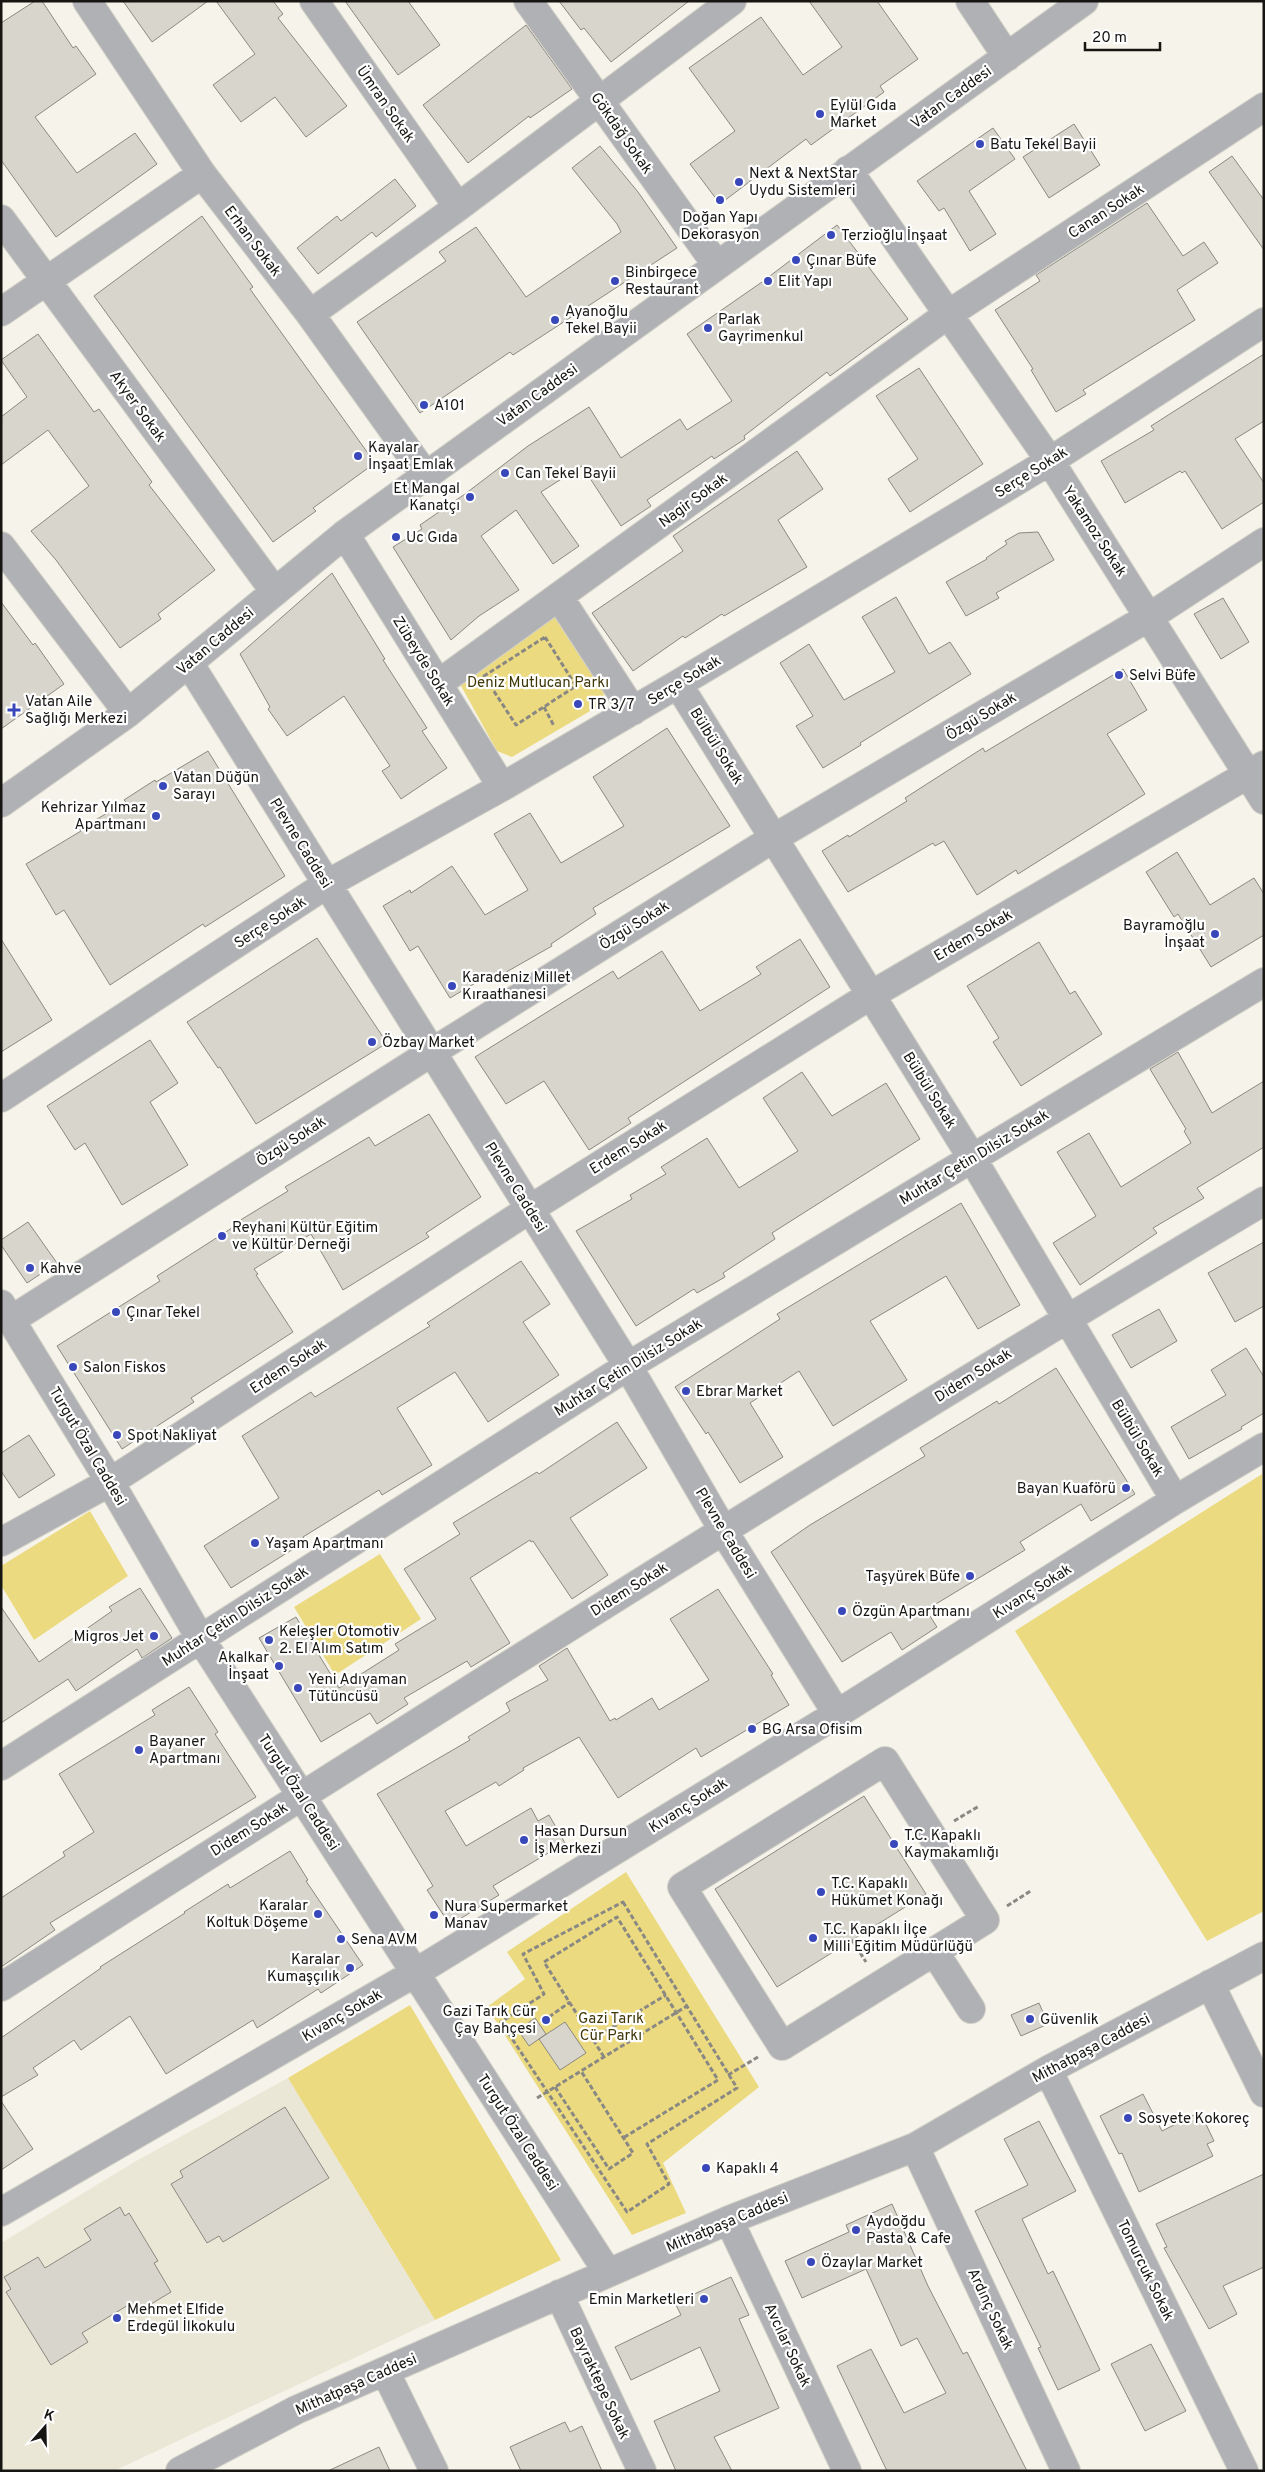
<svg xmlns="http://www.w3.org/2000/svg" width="1265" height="2472" font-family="Overpass,sans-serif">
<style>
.built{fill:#ebe7d6}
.green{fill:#ecda80}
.building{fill:#d8d6cc;stroke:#8b8980}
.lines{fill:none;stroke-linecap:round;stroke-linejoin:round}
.minor-casing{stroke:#d2d0c7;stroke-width:30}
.path{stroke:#8a8882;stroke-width:3;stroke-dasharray:5 2.5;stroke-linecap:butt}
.minor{stroke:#b0b1b5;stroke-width:28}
.poi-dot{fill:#3847ba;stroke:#fff;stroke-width:2}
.labels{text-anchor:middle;stroke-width:4.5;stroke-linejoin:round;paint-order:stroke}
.street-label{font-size:15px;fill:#161512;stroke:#fff}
.poi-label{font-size:15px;fill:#161512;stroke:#fff;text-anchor:start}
.park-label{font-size:15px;fill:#403707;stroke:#fff}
</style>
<rect width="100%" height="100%" fill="#f6f4ea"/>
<path class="built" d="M288,2078L435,2320L114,2471H1V2243L136,2161Z"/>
<path class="green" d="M556,610L605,689L602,704L512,757L497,751L455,675Z
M1262,1474L1264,1911L1207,1941L1015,1631Z
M90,1511L128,1576L34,1640L1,1585V1566Z
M380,1554L421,1619L335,1675L294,1607Z
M626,1872L759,2087L663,2163L686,2213L632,2235L487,2007L525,1979L507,1952Z
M410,2005L561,2260L435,2320L288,2078Z"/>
<path class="building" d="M35,1H42L73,48L76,46L96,74L35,117L77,173L135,133L157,164L56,237L1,160V23Z
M123,1H208L152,42Z
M216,1H273L283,14L278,18L347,106L306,137L275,97L241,122L213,85L255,54Z
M345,1H408L440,45L398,75Z
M559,1H689L611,62L584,28L581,30Z
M809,1H877L918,59L880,86L884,92L811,145L806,139L720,204L690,164L735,131L689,68L761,17L803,75L842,47Z
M526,25L572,89L530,118L529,116L468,163L423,105Z
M1074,124L1100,165L1049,198L1023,157Z
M993,128L1015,159L969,191L996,234L970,251L944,208L939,211L917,181Z
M600,146L638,192L677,248L513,355L510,352L420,413L357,322L446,261L439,252L476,227L526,297L621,232L617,224L572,168Z
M1232,156L1264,200V250L1209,172Z
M395,179L416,206L376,237L372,232L318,274L297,248L337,216L341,221Z
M1147,203L1183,256L1204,242L1218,263L1177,290L1195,320L1083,390L1086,394L1056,412L1031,370L1033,369L995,310L1040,281L1036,275Z
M202,216L253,287L250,289L375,463L313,508L316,511L273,542L94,296Z
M837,225L908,319L830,376L827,372L744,436L745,439L714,459L712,456L647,500L651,506L621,526L582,466L541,492L579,546L553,564L516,510L481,536L519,590L479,616L451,640L393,547L422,529L420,525L465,494L528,446L589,407L621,458L680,419L687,430L732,401L687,334L762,282Z
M38,334L94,412L99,409L152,482L149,485L215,570L158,614L161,619L120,648L56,560L31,531L89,486L48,430L1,465V417L27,397L1,360Z
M1264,354V421L1235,439L1264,483V502L1222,529L1185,471L1182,473L1180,471L1125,503L1101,461L1154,430L1151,426Z
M919,368L983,464L910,512L888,479L918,459L876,396Z
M797,451L823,489L778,520L807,567L724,616L722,614L685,638L683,636L633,671L592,613L683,551L673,536Z
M1038,532L1054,560L996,593L999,598L966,616L946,582L987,559L986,558L1007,544L1005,541L1019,533Z
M332,573L385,659L383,660L427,728L422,731L447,768L401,799L382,771L390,766L344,696L287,736L268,709L270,707L240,654Z
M896,597L929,654L950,642L971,674L860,743L861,745L823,768L796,726L813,716L780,663L809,644L844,700L895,672L862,617Z
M1223,598L1249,642L1221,659L1194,614Z
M1,602L33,645L35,643L64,684L1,729Z
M1123,669L1147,710L1107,734L1145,794L1018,874L1016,870L977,895L944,841L935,846L933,843L848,892L822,851L848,835L849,837L907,801L905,798L983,748L985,752Z
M667,728L730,826L593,908L596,914L551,944L552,946L487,983L484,978L450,998L418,946L410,951L383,906L410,890L411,893L452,866L485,915L528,890L494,834L530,813L561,863L624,826L593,777Z
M208,751L285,876L205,927L203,924L110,985L64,910L56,915L26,864L81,831L80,829L126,802L124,800L155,780L156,782Z
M1177,852L1210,905L1254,878L1264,894V935L1211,967L1178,914L1174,917L1146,872Z
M317,938L387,1043L256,1124L220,1067L218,1068L187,1022Z
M1,939L52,1020L1,1052Z
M800,939L830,987L628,1118L631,1123L589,1150L544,1081L506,1104L475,1057L613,971L618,979L662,951L700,1011L761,974L756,967Z
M1039,942L1070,994L1075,991L1102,1034L1021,1086L993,1042L999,1038L967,986Z
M150,1040L178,1083L150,1102L188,1165L122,1205L85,1143L75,1150L47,1106Z
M1178,1052L1212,1113L1264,1081V1147L1197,1188L1204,1198L1153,1228L1157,1233L1080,1285L1053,1243L1096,1216L1057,1152L1089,1133L1121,1187L1191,1143L1184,1131L1186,1129L1150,1069Z
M802,1072L832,1116L886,1083L920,1139L772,1233L775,1239L723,1273L725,1277L697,1293L694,1289L636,1326L576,1231L632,1199L630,1195L666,1174L661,1167L707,1138L739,1188L798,1151L763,1098Z
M429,1114L481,1197L426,1233L429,1237L343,1290L311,1234L254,1269L258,1274L256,1275L293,1332L191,1398L194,1402L122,1449L57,1346L160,1281L157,1276L235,1226L234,1224L288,1191L285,1187L369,1137L375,1146Z
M961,1203L1020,1305L978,1329L946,1276L870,1321L907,1380L833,1426L799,1371L750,1403L783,1457L740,1483L708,1432L706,1434L675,1387L780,1319L777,1314Z
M28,1222L57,1263L27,1283L1,1245V1240Z
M1264,1242V1306L1235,1322L1208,1273Z
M521,1261L550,1304L523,1322L559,1375L488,1422L455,1372L397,1408L432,1465L382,1495L379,1490L303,1537L306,1541L231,1588L204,1546L279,1498L242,1436L311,1392L315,1397L430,1326L427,1323Z
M1159,1309L1177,1341L1131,1368L1112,1335Z
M1246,1348L1264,1377V1413L1241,1427L1242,1429L1189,1459L1171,1427L1226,1395L1211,1370Z
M1056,1368L1135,1494L1091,1521L1081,1504L1020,1542L1025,1550L926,1610L937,1627L902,1650L891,1632L842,1662L771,1552L810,1525L925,1456L920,1448L997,1401L999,1404Z
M617,1422L647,1468L570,1518L608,1575L572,1599L533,1541L531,1542L530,1540L470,1578L510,1643L471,1667L467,1661L404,1698L408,1704L377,1724L370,1713L321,1742L259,1638L296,1617L339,1688L399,1650L395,1644L436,1619L404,1569L460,1534L453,1523L537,1472L539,1474Z
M29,1435L55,1475L19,1498L1,1471V1453Z
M140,1588L172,1638L142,1658L137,1649L76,1691L68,1679L1,1723V1607L39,1662L112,1611L109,1607Z
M718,1589L773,1674L771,1675L789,1705L701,1757L696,1748L618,1798L579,1737L523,1768L524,1770L499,1786L496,1782L445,1811L466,1846L531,1808L538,1821L549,1815L565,1843L493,1886L499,1895L450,1925L427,1890L433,1886L377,1794L470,1740L468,1737L510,1711L506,1703L548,1680L539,1666L567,1648L610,1721L615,1718L616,1720L652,1698L659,1710L709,1680L670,1619Z
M189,1687L218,1732L215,1734L256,1797L50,1923L55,1930L1,1967V1898L65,1856L63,1852L94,1832L59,1774L155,1715L152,1710Z
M864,1796L926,1894L777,1987L715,1889Z
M290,1851L308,1880L306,1881L363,1965L321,1993L318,1989L257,2028L253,2020L166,2074L130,2016L81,2050L74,2040L33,2068L38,2075L1,2097V2038L101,1968L100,1967L185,1913L184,1912L228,1884L230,1888Z
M1039,2003L1048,2024L1021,2036L1011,2015Z
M535,2018L546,2034L529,2046L518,2030Z
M565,2022L586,2053L560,2070L539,2039Z
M1143,2094L1162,2131L1200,2112L1214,2141L1207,2144L1213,2156L1139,2192L1122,2153L1119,2154L1100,2116Z
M1,2101L33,2149L1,2170Z
M285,2107L329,2178L223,2242L219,2236L207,2243L171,2184L183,2177L180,2171Z
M1039,2121L1076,2191L1022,2219L1048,2274L1053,2271L1100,2370L1058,2390L1038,2348L1041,2347L975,2211L1028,2185L1004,2139Z
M1264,2174V2267L1223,2286L1237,2314L1209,2329L1164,2248L1167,2247L1156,2224Z
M892,2204L928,2286L963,2354L967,2352L1027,2471H887L837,2366L871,2349L904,2413L946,2393L917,2338L901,2346L866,2269L802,2298L785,2261L849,2232L846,2225Z
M120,2207L125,2216L129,2213L158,2261L154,2263L171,2292L136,2313L130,2304L82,2333L88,2342L51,2365L6,2292L11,2289L4,2277L38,2257L45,2268L91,2240L84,2229Z
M731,2277L749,2315L739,2319L779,2408L714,2437L732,2471H676L654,2421L720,2391L700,2347L631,2380L615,2347L681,2315L675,2303Z
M1151,2344L1186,2411L1145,2431L1111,2364Z
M565,2422L570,2432L582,2426L602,2471H521L510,2447Z
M379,2447L390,2471H328Z"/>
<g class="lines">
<defs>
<path id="minor" d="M87,1L202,174L310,314L426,476
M314,1L458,207
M528,1L716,264
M970,1L1007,57
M848,170L1050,461L1264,800
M1,219L275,592
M1,312L202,174
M310,314L458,207L732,1
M345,534L502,787
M1,546L128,713
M559,597L633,711
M189,663L628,1366L723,1530L837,1714
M438,684L947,315L1264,107
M678,684L972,1158L1175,1500
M1,803L128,713L345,534L1084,1
M1,1098L327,884L502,787L678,684L1050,461L1264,322
M1,1304L110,1482L200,1638L608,2273
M11,1320L432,1052L774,838L1149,617L1264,542
M1,1542L110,1482L530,1209L871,995L1264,765
M885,1761L985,1920L782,2046L682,1887Z
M1,1766L628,1366L1264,982
M934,1951L971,2009
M1210,1984L1264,2093
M1,1987C420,1721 837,1454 1264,1201
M1048,2070L1244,2471
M915,2147L1066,2471
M1,2212L415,1973L837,1714L1175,1500L1264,1447
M729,2220L847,2471
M559,2294L642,2471
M385,2371L434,2471
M180,2471L296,2410L385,2371L729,2220L915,2147L1048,2070L1264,1956"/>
</defs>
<use href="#minor" class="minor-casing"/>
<path class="path" d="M545,637L576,686L516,725L484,676Z
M544,707L554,726
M954,1821L979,1806
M623,1902L737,2088L647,2144L669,2184L627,2212L501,2022L544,1994L523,1954Z
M1007,1906L1032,1890
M852,1940L866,1962
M549,2017L570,2002
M593,2039L666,1995
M604,2057L544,1962L617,1917L718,2080L623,2138
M728,2075L758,2057
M555,2087L609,2169L633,2153L581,2071
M537,2098L687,2006"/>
<use href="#minor" class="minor"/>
</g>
<g class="poi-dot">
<circle cx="820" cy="114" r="5"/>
<circle cx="980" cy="144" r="5"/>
<circle cx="739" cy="182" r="5"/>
<circle cx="720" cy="200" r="5"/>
<circle cx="831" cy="235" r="5"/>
<circle cx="796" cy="260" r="5"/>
<circle cx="615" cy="281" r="5"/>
<circle cx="768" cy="281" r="5"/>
<circle cx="555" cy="320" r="5"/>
<circle cx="708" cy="328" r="5"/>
<circle cx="424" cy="405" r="5"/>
<circle cx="358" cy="456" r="5"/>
<circle cx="505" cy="473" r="5"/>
<circle cx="470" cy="497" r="5"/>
<circle cx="396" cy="537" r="5"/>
<circle cx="1119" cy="675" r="5"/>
<circle cx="578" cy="704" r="5"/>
<path d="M11.5 702.5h5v5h5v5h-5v5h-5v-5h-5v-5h5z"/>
<circle cx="163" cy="786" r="5"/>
<circle cx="156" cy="816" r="5"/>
<circle cx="1215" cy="934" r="5"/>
<circle cx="452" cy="986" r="5"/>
<circle cx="372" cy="1042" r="5"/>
<circle cx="222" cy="1236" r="5"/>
<circle cx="30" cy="1268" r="5"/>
<circle cx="116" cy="1312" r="5"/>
<circle cx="73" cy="1367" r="5"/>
<circle cx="686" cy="1391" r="5"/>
<circle cx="117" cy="1435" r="5"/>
<circle cx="1126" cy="1488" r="5"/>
<circle cx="255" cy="1543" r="5"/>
<circle cx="970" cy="1576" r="5"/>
<circle cx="842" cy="1611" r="5"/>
<circle cx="154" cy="1636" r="5"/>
<circle cx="269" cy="1640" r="5"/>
<circle cx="279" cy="1666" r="5"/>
<circle cx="298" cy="1688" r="5"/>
<circle cx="752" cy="1729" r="5"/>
<circle cx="139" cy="1750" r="5"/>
<circle cx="524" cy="1840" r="5"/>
<circle cx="894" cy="1844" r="5"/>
<circle cx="821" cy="1892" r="5"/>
<circle cx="318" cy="1914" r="5"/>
<circle cx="434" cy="1915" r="5"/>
<circle cx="813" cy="1938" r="5"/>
<circle cx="341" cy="1939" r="5"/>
<circle cx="350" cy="1968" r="5"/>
<circle cx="1030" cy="2019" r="5"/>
<circle cx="546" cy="2020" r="5"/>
<circle cx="1128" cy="2118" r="5"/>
<circle cx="706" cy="2168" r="5"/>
<circle cx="856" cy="2230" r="5"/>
<circle cx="811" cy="2262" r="5"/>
<circle cx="704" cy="2299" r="5"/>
<circle cx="117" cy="2318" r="5"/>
</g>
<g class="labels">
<g class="street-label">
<text transform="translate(951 97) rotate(-36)" y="5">Vatan Caddesi</text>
<text transform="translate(386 104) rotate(55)" y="5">Ümran Sokak</text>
<text transform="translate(622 133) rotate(55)" y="5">Gökdağ Sokak</text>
<text transform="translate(1106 211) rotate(-33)" y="5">Canan Sokak</text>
<text transform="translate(253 241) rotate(53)" y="5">Erhan Sokak</text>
<text transform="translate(537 395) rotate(-36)" y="5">Vatan Caddesi</text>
<text transform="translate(138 406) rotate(54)" y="5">Akyer Sokak</text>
<text transform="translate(1031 472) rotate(-32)" y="5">Serçe Sokak</text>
<text transform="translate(693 500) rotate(-36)" y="5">Nagir Sokak</text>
<text transform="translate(1095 531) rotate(57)" y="5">Yakamoz Sokak</text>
<text transform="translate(215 641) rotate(-40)" y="5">Vatan Caddesi</text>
<text transform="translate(424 661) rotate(58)" y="5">Zübeyde Sokak</text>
<text transform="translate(684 680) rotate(-31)" y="5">Serçe Sokak</text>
<text transform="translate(981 716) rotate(-31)" y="5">Özgü Sokak</text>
<text transform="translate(717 746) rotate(58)" y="5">Bülbül Sokak</text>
<text transform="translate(301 843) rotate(58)" y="5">Plevne Caddesi</text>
<text transform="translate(270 922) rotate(-33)" y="5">Serçe Sokak</text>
<text transform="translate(634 925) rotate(-32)" y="5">Özgü Sokak</text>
<text transform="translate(973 935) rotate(-30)" y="5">Erdem Sokak</text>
<text transform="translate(930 1090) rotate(58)" y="5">Bülbül Sokak</text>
<text transform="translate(291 1141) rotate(-33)" y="5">Özgü Sokak</text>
<text transform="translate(628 1147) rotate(-32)" y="5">Erdem Sokak</text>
<text transform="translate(974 1157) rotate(-31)" y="5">Muhtar Çetin Dilsiz Sokak</text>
<text transform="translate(516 1187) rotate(58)" y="5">Plevne Caddesi</text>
<text transform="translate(288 1366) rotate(-33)" y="5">Erdem Sokak</text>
<text transform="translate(628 1367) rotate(-32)" y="5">Muhtar Çetin Dilsiz Sokak</text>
<text transform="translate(973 1375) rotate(-32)" y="5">Didem Sokak</text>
<text transform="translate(1138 1438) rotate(59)" y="5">Bülbül Sokak</text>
<text transform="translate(88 1446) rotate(59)" y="5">Turgut Özal Caddesi</text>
<text transform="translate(726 1533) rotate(59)" y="5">Plevne Caddesi</text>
<text transform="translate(629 1589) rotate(-32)" y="5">Didem Sokak</text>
<text transform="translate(1032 1591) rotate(-32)" y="5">Kıvanç Sokak</text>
<text transform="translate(235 1616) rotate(-33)" y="5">Muhtar Çetin Dilsiz Sokak</text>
<text transform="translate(299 1792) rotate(57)" y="5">Turgut Özal Caddesi</text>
<text transform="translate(688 1805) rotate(-32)" y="5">Kıvanç Sokak</text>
<text transform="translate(249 1829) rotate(-32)" y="5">Didem Sokak</text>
<text transform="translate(342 2015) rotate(-30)" y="5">Kıvanç Sokak</text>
<text transform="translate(1091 2048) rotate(-28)" y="5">Mithatpaşa Caddesi</text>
<text transform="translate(518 2132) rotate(57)" y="5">Turgut Özal Caddesi</text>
<text transform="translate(727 2222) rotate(-23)" y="5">Mithatpaşa Caddesi</text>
<text transform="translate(1146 2270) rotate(64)" y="5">Tomurcuk Sokak</text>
<text transform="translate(991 2309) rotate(65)" y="5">Ardınç Sokak</text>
<text transform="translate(788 2345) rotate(65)" y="5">Avcılar Sokak</text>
<text transform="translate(600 2383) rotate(65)" y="5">Bayraktepe Sokak</text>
<text transform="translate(356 2384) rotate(-24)" y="5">Mithatpaşa Caddesi</text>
</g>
<g class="poi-label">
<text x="830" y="110">Eylül Gıda<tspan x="830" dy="17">Market</tspan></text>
<text x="990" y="149">Batu Tekel Bayii</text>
<text x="749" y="178">Next &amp; NextStar<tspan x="749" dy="17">Uydu Sistemleri</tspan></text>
<text x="720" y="222" text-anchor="middle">Doğan Yapı<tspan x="720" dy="17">Dekorasyon</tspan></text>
<text x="841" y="240">Terzioğlu İnşaat</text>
<text x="806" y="265">Çınar Büfe</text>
<text x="625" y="277">Binbirgece<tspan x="625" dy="17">Restaurant</tspan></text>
<text x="778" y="286">Elit Yapı</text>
<text x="565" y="316">Ayanoğlu<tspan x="565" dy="17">Tekel Bayii</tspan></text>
<text x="718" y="324">Parlak<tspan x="718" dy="17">Gayrimenkul</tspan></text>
<text x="434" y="410">A101</text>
<text x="368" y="452">Kayalar<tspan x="368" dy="17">İnşaat Emlak</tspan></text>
<text x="515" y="478">Can Tekel Bayii</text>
<text x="460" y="493" text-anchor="end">Et Mangal<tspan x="460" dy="17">Kanatçı</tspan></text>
<text x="406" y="542">Uc Gıda</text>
<text x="1129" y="680">Selvi Büfe</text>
<text x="25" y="706">Vatan Aile<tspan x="25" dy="17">Sağlığı Merkezi</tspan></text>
<text x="588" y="709">TR 3/7</text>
<text x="173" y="782">Vatan Düğün<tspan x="173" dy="17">Sarayı</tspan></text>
<text x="146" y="812" text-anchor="end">Kehrizar Yılmaz<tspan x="146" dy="17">Apartmanı</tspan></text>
<text x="1205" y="930" text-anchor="end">Bayramoğlu<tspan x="1205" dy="17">İnşaat</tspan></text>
<text x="462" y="982">Karadeniz Millet<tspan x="462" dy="17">Kıraathanesi</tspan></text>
<text x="382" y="1047">Özbay Market</text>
<text x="232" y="1232">Reyhani Kültür Eğitim<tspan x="232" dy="17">ve Kültür Derneği</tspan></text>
<text x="40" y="1273">Kahve</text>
<text x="126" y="1317">Çınar Tekel</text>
<text x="83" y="1372">Salon Fiskos</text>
<text x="696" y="1396">Ebrar Market</text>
<text x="127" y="1440">Spot Nakliyat</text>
<text x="1116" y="1493" text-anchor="end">Bayan Kuaförü</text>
<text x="265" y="1548">Yaşam Apartmanı</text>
<text x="960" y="1581" text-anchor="end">Taşyürek Büfe</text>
<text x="852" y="1616">Özgün Apartmanı</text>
<text x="279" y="1636">Keleşler Otomotiv<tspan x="279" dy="17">2. El Alım Satım</tspan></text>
<text x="144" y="1641" text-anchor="end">Migros Jet</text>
<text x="269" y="1662" text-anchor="end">Akalkar<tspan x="269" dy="17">İnşaat</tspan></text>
<text x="308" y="1684">Yeni Adıyaman<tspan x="308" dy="17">Tütüncüsü</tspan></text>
<text x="762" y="1734">BG Arsa Ofisim</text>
<text x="149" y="1746">Bayaner<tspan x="149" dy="17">Apartmanı</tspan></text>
<text x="534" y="1836">Hasan Dursun<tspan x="534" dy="17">İş Merkezi</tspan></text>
<text x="904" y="1840">T.C. Kapaklı<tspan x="904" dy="17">Kaymakamlığı</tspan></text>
<text x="831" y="1888">T.C. Kapaklı<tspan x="831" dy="17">Hükümet Konağı</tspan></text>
<text x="308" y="1910" text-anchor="end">Karalar<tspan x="308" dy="17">Koltuk Döşeme</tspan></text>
<text x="444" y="1911">Nura Supermarket<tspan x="444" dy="17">Manav</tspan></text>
<text x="823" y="1934">T.C. Kapaklı İlçe<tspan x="823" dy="17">Milli Eğitim Müdürlüğü</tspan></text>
<text x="351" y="1944">Sena AVM</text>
<text x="340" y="1964" text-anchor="end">Karalar<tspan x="340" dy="17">Kumaşçılık</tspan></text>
<text x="536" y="2016" text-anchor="end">Gazi Tarık Cür<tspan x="536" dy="17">Çay Bahçesi</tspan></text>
<text x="1040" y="2024">Güvenlik</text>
<text x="1138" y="2123">Sosyete Kokoreç</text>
<text x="716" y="2173">Kapaklı 4</text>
<text x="866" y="2226">Aydoğdu<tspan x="866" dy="17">Pasta &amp; Cafe</tspan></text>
<text x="821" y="2267">Özaylar Market</text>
<text x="694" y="2304" text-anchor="end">Emin Marketleri</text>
<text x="127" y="2314">Mehmet Elfide<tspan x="127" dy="17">Erdegül İlkokulu</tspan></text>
</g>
<g class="park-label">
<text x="538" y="687">Deniz Mutlucan Parkı</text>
<text x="611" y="2023">Gazi Tarık<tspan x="611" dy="17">Cür Parkı</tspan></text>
</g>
</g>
<rect width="1265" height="2472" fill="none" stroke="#161512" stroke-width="5"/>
<g transform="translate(45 2427) rotate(20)" stroke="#ffffff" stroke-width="4" paint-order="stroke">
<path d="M0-4L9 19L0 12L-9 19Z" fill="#161512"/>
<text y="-8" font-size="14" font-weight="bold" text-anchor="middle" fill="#161512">K</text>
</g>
<path d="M1085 42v8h75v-8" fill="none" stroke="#161512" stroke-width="2.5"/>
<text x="1092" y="42" font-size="15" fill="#161512" stroke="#ffffff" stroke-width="4" paint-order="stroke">20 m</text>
</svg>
